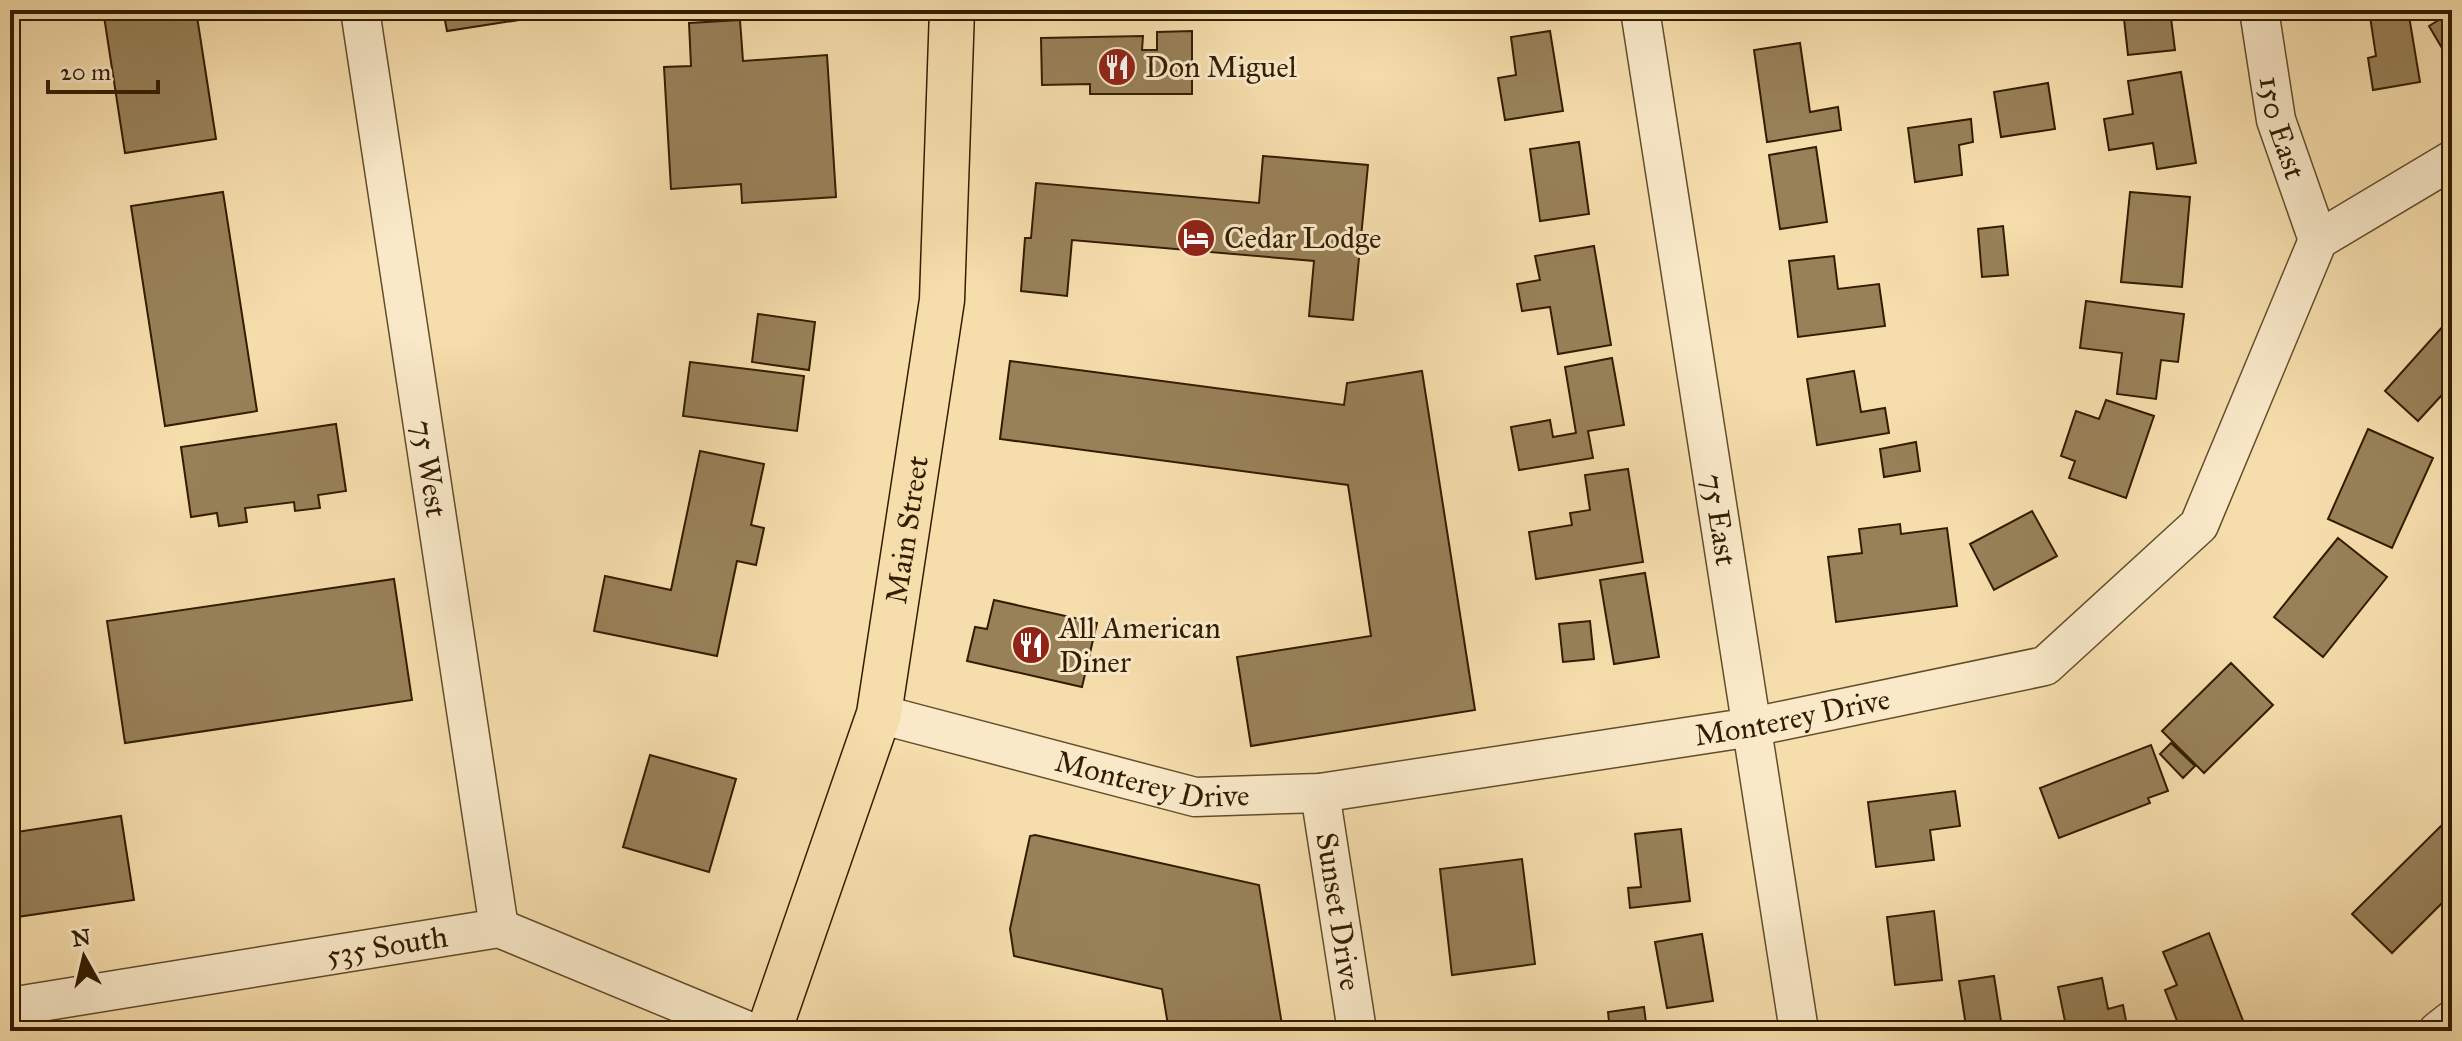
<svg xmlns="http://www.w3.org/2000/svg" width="2462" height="1041" font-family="'IM FELL Great Primer',serif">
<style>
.building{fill:#988159;stroke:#321d00;stroke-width:2}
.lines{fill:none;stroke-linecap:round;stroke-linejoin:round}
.street-casing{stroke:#634d2b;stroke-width:41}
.primary-casing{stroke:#321d00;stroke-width:47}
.street{stroke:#f9e9c9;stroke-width:38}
.primary{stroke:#f6ddac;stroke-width:44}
.labels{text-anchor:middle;stroke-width:6;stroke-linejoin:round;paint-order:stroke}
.poi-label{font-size:30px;fill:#321d00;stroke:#f9e9c9;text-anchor:start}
.street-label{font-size:30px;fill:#321d00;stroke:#f9e9c9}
</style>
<rect width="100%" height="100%" fill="#f6ddac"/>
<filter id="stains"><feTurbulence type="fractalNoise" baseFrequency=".0025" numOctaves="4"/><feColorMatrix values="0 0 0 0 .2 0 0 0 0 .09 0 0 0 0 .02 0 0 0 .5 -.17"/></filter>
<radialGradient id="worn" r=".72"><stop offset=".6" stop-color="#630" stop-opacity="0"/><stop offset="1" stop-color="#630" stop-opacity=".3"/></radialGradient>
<path class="building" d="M103,10H196L216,139L125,153Z
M443,10H584L447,31Z
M1747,10H1792L1748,18Z
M2123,10H2170L2175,50L2128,55Z
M2369,10H2408L2420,82L2373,90L2368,58L2376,56Z
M2452,12V65L2429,26Z
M740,20L743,61L827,55L836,197L742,203L741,184L671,189L664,67L691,66L689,23Z
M1192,31V94H1090V84L1042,85L1041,38L1143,36L1142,50H1157V32Z
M1550,31L1563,111L1505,120L1498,78L1516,75L1511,37Z
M1800,43L1810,112L1838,107L1841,130L1767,142L1754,50Z
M2181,72L2196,163L2157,169L2153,143L2109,150L2104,119L2133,114L2128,81Z
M2048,83L2055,129L2001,137L1994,92Z
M1971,119L1973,142L1959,145L1962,175L1915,182L1908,128Z
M1579,142L1589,214L1540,221L1530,149Z
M1816,147L1827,222L1780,229L1769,155Z
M1263,156L1368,165L1353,320L1309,316L1314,261L1072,240L1067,296L1021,291L1025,238H1031L1036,183L1259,203Z
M223,192L257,411L165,426L131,206Z
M2130,192L2190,197L2182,287L2121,282Z
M2003,226L2008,275L1982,277L1978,229Z
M1594,246L1611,345L1558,354L1550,307L1522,311L1517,284L1540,280L1535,256Z
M1834,256L1838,289L1879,284L1885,326L1798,337L1789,261Z
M2086,301L2184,314L2178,362L2161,360L2156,399L2117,394L2122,353L2080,348Z
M758,314L815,322L809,370L752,362Z
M2452,316V384L2418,421L2385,391Z
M1612,358L1624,425L1588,431L1593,458L1519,470L1511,427L1550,420L1553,437L1576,433L1565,367Z
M1010,361L1344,405L1347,383L1422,371L1475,710L1251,746L1237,657L1371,636L1348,485L1000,439Z
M690,362L804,376L797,431L683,416Z
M1854,371L1861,412L1885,408L1889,433L1817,445L1807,379Z
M2106,400L2154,416L2126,498L2069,478L2075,461L2061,456L2076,411L2099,419Z
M336,424L346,491L318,495L320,508L295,511L294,502L245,508L247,522L219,526L217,513L191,517L181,447Z
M2368,429L2433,458L2392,548L2328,519Z
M1916,442L1920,471L1884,477L1880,449Z
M700,451L764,464L751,525L764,528L756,565L737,561L717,656L594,631L605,576L671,590Z
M1628,469L1643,562L1536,579L1529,532L1572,525L1570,513L1590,510L1585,475Z
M2032,511L2057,556L1994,590L1970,544Z
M1900,524L1901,534L1947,528L1957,606L1836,622L1828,557L1862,553L1859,529Z
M2338,538L2387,577L2323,657L2274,617Z
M1645,573L1659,657L1614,664L1600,580Z
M394,579L412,700L125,743L107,621Z
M994,600L1097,623L1082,687L967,661L975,627L987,629Z
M1590,621L1594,659L1563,662L1559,624Z
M2231,663L2273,705L2204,773L2162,731Z
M2171,743L2195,766L2183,778L2160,754Z
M2151,745L2168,791L2148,798L2150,803L2059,838L2040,788Z
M650,755L736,779L709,872L623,847Z
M1955,791L1960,826L1930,830L1934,860L1876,867L1868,802Z
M121,816L134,900L10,918V833Z
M2451,816L2452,893L2392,953L2352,914Z
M1681,829L1690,901L1630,908L1628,888L1641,887L1635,834Z
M1035,835L1259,885L1283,1031H1169L1162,989L1014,956L1010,929L1030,836Z
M1522,859L1535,964L1452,975L1440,869Z
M1934,911L1942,980L1895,985L1887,917Z
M2209,933L2247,1031H2181L2165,990L2177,985L2163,952Z
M1702,934L1713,1001L1667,1008L1655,942Z
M1994,976L2001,1021L1966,1026L1959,981Z
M2102,978L2108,1009L2123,1005L2128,1031H2067L2058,987Z
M1644,1007L1647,1031H1610L1608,1012Z"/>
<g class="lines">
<defs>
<g id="street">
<path id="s1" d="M360,10L499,928"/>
<path id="s2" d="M1640,10L1799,1031"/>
<path id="s3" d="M2259,10L2276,120L2318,240"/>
<path id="s4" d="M879,714L1195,797L1320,793L1752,727L2045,666L2199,525L2318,240L2452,160"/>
<path id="s5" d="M1320,793L1357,1031"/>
<path id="s6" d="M10,1007L499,928L748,1031"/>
<path d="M2438,1031L2452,1020"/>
</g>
<g id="primary">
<path id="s7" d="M769,1031L879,714L942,300L952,10"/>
</g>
</defs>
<use href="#street" class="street-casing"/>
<use href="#primary" class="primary-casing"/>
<use href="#street" class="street"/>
<use href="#primary" class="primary"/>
</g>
<defs>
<symbol id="restaurant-disc" viewBox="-11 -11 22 22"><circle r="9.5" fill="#8f2418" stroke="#f9e9c9"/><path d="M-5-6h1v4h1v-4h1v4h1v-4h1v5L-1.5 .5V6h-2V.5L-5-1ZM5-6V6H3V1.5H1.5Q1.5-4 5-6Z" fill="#fff"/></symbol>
<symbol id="hotel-disc" viewBox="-11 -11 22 22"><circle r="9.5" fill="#8f2418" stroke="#f9e9c9"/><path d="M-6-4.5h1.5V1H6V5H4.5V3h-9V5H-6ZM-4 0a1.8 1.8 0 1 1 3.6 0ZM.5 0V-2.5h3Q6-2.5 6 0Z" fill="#fff"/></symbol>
</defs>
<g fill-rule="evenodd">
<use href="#restaurant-disc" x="1095" y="45" width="44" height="44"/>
<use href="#hotel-disc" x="1174" y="216" width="44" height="44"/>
<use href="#restaurant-disc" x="1009" y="623" width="44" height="44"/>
</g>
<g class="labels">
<g class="poi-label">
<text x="1145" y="77">Don Miguel</text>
<text x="1224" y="248">Cedar Lodge</text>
<text x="1059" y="638">All American<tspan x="1059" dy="34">Diner</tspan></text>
</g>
<g class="street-label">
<text dy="10" stroke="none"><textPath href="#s3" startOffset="120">150 East</textPath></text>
<text dy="10" stroke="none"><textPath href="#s1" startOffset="464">75 West</textPath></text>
<text dy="10" stroke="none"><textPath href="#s2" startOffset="516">75 East</textPath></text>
<text dy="10" stroke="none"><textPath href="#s7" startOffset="522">Main Street</textPath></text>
<text dy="10" stroke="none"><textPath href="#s4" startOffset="930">Monterey Drive</textPath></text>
<text dy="10" stroke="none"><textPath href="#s4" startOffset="282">Monterey Drive</textPath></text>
<text dy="10" stroke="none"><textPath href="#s5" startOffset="120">Sunset Drive</textPath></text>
<text dy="10" stroke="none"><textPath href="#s6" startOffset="382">535 South</textPath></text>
</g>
</g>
<rect width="2462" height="1041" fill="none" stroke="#f6ddac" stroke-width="40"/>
<rect x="12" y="12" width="2438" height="1017" fill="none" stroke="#321d00" stroke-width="4"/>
<rect x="20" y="20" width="2422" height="1001" fill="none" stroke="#321d00" stroke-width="2"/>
<g transform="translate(84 957) rotate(352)" stroke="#f9e9c9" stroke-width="6" paint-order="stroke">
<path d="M0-6L14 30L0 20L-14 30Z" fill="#321d00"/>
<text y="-12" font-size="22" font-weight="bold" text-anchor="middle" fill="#321d00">N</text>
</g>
<path d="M48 80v12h110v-12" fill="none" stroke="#321d00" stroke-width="4"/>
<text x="60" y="80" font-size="24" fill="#321d00" stroke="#f9e9c9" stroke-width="6" paint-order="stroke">20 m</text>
<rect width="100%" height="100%" filter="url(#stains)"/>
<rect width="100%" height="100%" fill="url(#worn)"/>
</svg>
